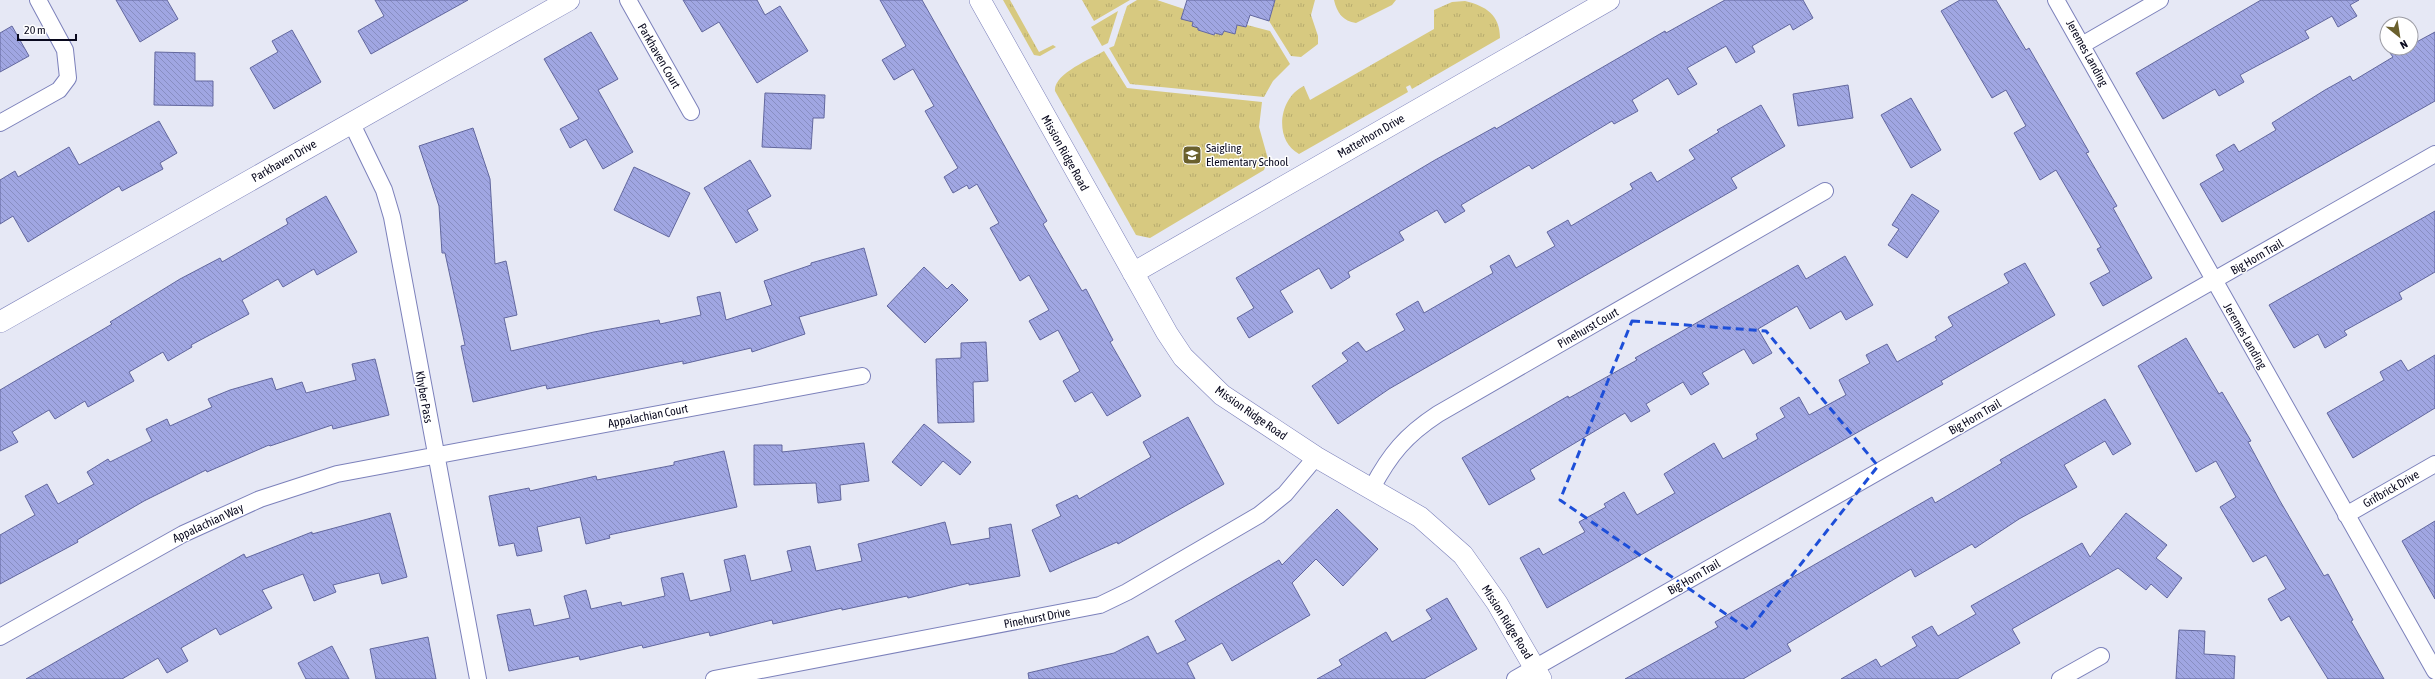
<svg xmlns="http://www.w3.org/2000/svg" width="2435" height="679" font-family="'Asap Condensed',sans-serif">
<style>
.grass{fill:url(#grass-tufts)}
.building{fill:url(#building-back-hatch);stroke:#62679e}
.lines{fill:none;stroke-linecap:round;stroke-linejoin:round}
.minor-casing{stroke:#7c81bb;stroke-width:18}
.tertiary-casing{stroke:#7c81bb;stroke-width:22}
.minor{stroke:#fff;stroke-width:16}
.tertiary{stroke:#fff;stroke-width:21}
.marked{fill:none;stroke:#1d4ed8;stroke-width:3;stroke-dasharray:8 5;stroke-linejoin:round}
.labels{text-anchor:middle;stroke-width:3;stroke-linejoin:round;paint-order:stroke}
.street-label{font-size:12px;fill:#09091e;stroke:#fff}
.poi-label{font-size:12px;fill:#09091e;stroke:#fff;text-anchor:start}
</style>
<defs>
<pattern id="grass-tufts" width="24" height="20" patternUnits="userSpaceOnUse"><rect width="24" height="20" fill="#d7c980"/><path d="M3 7l-1-3M5 7V3M7 7l1-3M15 17l-1-3M17 17v-4M19 17l1-3" fill="none" stroke="#b7ab6e"/></pattern>
<pattern id="building-back-hatch" width="6" height="6" patternUnits="userSpaceOnUse"><rect width="6" height="6" fill="#a0a6e2"/><path d="M-1 5l2 2M0 0l6 6M5-1l2 2" fill="none" stroke="#888ec1"/></pattern>
</defs>
<rect width="100%" height="100%" fill="#e6e8f5"/>
<path class="grass" d="M1003,0H1010L1039,52L1053,45L1056,47L1040,56L1034,55Z
M1082,0H1130L1094,21Z
M1137,0H1157L1184,9L1182,19L1193,22L1192,26L1198,28V30L1214,35L1224,31L1235,34L1237,25L1246,27L1247,25L1270,31L1290,64L1273,81L1264,97L1130,84L1109,48L1114,46L1127,6Z
M1275,0H1315L1311,15L1318,36V44L1301,57L1291,56L1269,21Z
M1334,0H1396L1392,5L1356,23C1343,21 1337,13 1334,0Z
M1465,1C1486,6 1500,15 1500,38L1412,89L1410,85L1406,87L1408,92L1299,154C1273,140 1279,97 1304,86L1310,100L1434,29V10L1452,2Z
M1118,11L1108,43L1102,46L1091,27Z
M1104,51L1127,88L1262,102L1259,127L1268,159L1264,170L1150,238L1136,235L1055,91C1053,74 1091,59 1104,51Z"/>
<path class="building" d="M116,0H167L178,19L140,42Z
M375,0H468L371,54L358,31L384,16Z
M683,0H757L765,15L780,6L808,51L757,83L719,22L702,32Z
M880,0H922L1047,221L1043,224L1082,291L1086,289L1113,340L1110,342L1141,396L1107,416L1092,392L1075,402L1063,381L1080,371L1058,330L1040,340L1029,321L1049,310L1029,275L1020,281L990,228L999,223L977,184L969,189L967,185L953,193L944,177L958,168L925,111L934,106L913,69L894,80L882,60L906,46Z
M1187,0H1275L1269,21L1250,15L1246,27L1237,25L1235,34L1224,31L1222,35L1215,33L1214,35L1198,30V28L1192,26L1193,22L1181,19Z
M1725,0H1803L1813,18L1793,30L1790,24L1752,46L1755,52L1736,63L1726,46L1687,68L1697,84L1678,95L1668,78L1632,100L1638,111L1614,124L1612,121L1532,169L1529,165L1461,205L1465,211L1445,223L1437,210L1399,232L1404,240L1348,272L1350,277L1331,289L1319,268L1280,291L1293,312L1249,338L1237,318L1254,308L1236,278L1435,160L1495,127L1496,129L1665,31L1666,33Z
M1960,0H1996L2026,50L2029,48L2089,152L2086,153L2117,206L2113,208L2152,278L2103,306L2090,283L2110,272L2097,249L2101,247L2056,170L2040,180L2014,133L2026,126L2006,90L1992,98L1941,11Z
M2261,0H2359L2350,5L2357,16L2338,27L2332,16L2305,31L2309,38L2240,75L2244,82L2219,96L2215,89L2163,119L2136,73Z
M12,26L29,56L0,72V33Z
M292,30L321,82L274,109L250,68L278,52L272,41Z
M591,32L618,79L598,90L633,152L603,169L586,139L570,148L560,129L579,119L544,59Z
M2435,32V101L2222,222L2200,184L2224,170L2216,155L2234,144L2239,152L2276,130L2272,123L2325,90L2350,76L2353,81L2393,57L2390,53L2399,48H2411V45Z
M155,52L195,53V81H213V106L154,105Z
M1848,85L1853,118L1798,126L1793,94Z
M765,93L825,95L824,118H813L811,149L762,147Z
M1911,98L1941,150L1911,168L1881,115Z
M1761,105L1785,146L1731,178L1737,188L1389,389L1338,424L1312,386L1348,361L1342,353L1358,342L1366,352L1405,330L1396,314L1418,301L1424,313L1493,273L1490,266L1509,255L1516,268L1555,246L1547,232L1568,220L1571,226L1633,189L1630,184L1651,172L1657,182L1695,159L1689,150L1719,132L1717,130Z
M159,121L177,153L160,163L163,169L122,191L119,186L28,242L13,216L0,224V180L15,171L18,177L69,147L79,165Z
M473,128L490,179L495,264L506,261L517,315L504,318L511,351L594,332L659,320L660,324L701,315L697,297L720,292L726,320L772,305L764,281L811,265V263L864,248L877,295L799,317L805,334L752,352L751,348L683,364V361L547,389L546,385L473,402L461,346L465,345L445,253H442L439,206L419,146Z
M750,160L771,196L747,210L758,230L736,243L704,188Z
M634,167L690,193L669,237L614,210Z
M1912,194L1939,211L1907,258L1888,245L1899,229L1892,225Z
M326,196L357,252L317,275L314,269L283,287L278,279L242,300L249,314L191,345L192,347L168,361L163,352L129,372L134,381L88,407L85,401L55,419L49,410L12,432L18,442L0,451V390L112,324L110,322L180,279L220,258L222,262L288,224L286,219Z
M2435,211V272L2399,293L2402,299L2344,331L2347,335L2325,348L2318,334L2294,348L2269,305Z
M1845,256L1873,305L1846,320L1841,311L1810,329L1797,306L1758,329L1772,353L1753,364L1744,349L1702,373L1709,384L1691,395L1683,382L1646,404L1650,411L1631,422L1625,413L1530,470L1535,479L1489,505L1462,458L1568,396L1569,398L1637,360L1635,358L1798,265L1806,279Z
M2025,263L2055,315L1941,381L1943,384L1547,608L1520,558L1539,548L1543,555L1585,532L1579,522L1606,507L1604,504L1624,492L1637,515L1675,493L1664,474L1714,443L1723,459L1758,439L1756,434L1785,417L1780,408L1799,397L1809,415L1846,395L1839,380L1870,363L1866,355L1887,344L1897,362L1937,340L1935,337L1953,326L1948,317L2009,283L2004,274Z
M924,267L947,289L952,284L968,300L925,343L887,306Z
M2186,338L2219,394L2222,392L2251,441L2248,442L2280,501L2324,576L2328,574L2353,620L2351,621L2384,679H2328L2289,616L2281,621L2268,599L2286,589L2266,555L2253,562L2220,507L2236,497L2216,461L2196,472L2138,366Z
M986,342L988,381L973,382L974,422L938,423L936,359L961,358V343Z
M2435,355V408L2353,458L2327,413L2384,380L2380,372L2401,360L2408,371Z
M375,359L389,415L333,429L332,425L270,446L269,445L207,472L206,470L144,501L77,540L78,542L0,584V535L35,515L25,496L47,484L58,504L94,484L87,472L108,459L110,462L152,441L146,429L167,419L170,426L212,407L208,399L230,390L272,378L276,390L302,382L306,393L356,380L352,364Z
M2105,399L2131,444L2113,455L2105,441L2064,465L2077,487L2019,519L1975,548L1972,544L1915,577L1911,569L1787,644L1791,651L1743,679H1625L1718,627L1715,622L1932,497L1935,503L2002,463L2000,460Z
M1188,417L1224,484L1118,544L1117,542L1050,572L1032,530L1061,516L1056,505L1077,495L1079,499L1151,457L1143,442Z
M924,424L971,462L960,475L943,461L921,486L892,462Z
M864,443L869,481L840,485L841,500L818,503L816,483L754,485V445H782V452Z
M724,451L737,507L609,535L610,538L586,544L580,517L537,527L542,551L517,556L514,543L499,546L489,496L529,488L530,491L596,476L597,480L674,465V462Z
M1337,509L1378,549L1343,586L1316,559L1292,583L1310,615L1232,661L1222,643L1187,663L1195,679H1029L1028,673L1114,653L1148,636L1157,654L1186,640L1175,621L1279,560L1282,565Z
M390,513L407,577L382,584L379,573L333,585L336,592L314,601L303,574L262,590L272,608L220,635L216,628L181,648L188,661L167,673L158,658L122,679H26L244,554L246,558L312,532V534Z
M2126,513L2167,545L2156,558L2182,578L2167,598L2151,584L2146,590L2118,568L2012,629L2020,643L1957,679H1841L1876,659L1881,667L1917,646L1912,637L1932,626L1938,636L1976,614L1971,606L2082,543L2090,557Z
M2435,521V599L2402,541Z
M945,522L951,545L990,538L989,528L1011,524L1020,576L969,585V583L908,598L907,596L842,610V608L773,624L772,620L710,636L709,632L643,648L642,645L580,660L579,656L509,671L497,615L530,609L534,626L570,618L564,596L586,590L591,609L621,602L622,606L665,596L661,578L683,573L690,601L731,591L724,560L745,555L751,581L792,571L787,551L810,546L816,571L862,561L858,544Z
M1447,598L1477,649L1424,679H1317L1342,665L1339,660L1386,632L1392,642L1432,619L1426,610Z
M2179,630L2205,631L2204,654L2235,656L2234,679H2176Z
M428,637L436,679H376L370,649Z
M332,646L349,679H306L298,663Z"/>
<g class="lines">
<defs>
<path id="minor" d="M628,0L691,112
M2056,0L2435,671
M2082,45L2160,0
M351,122L384,190L392,217L478,679
M0,123L59,90L68,78L65,50L38,0
M1372,488C1390,454 1406,435 1438,414L1825,191
M2346,515L2435,464
M0,637L183,534L260,499L337,474L862,376
M714,679L1100,605L1127,592L1259,515L1285,494L1316,457
M1515,679L2435,154
M2060,679L2101,656"/>
<path id="tertiary" d="M980,0L1167,333L1183,357L1222,395L1316,457L1420,517L1463,555L1497,603L1541,679
M1133,273L1609,0
M0,322L569,0"/>
</defs>
<use href="#minor" class="minor-casing"/>
<use href="#tertiary" class="tertiary-casing"/>
<use href="#minor" class="minor"/>
<use href="#tertiary" class="tertiary"/>
</g>
<path class="marked" d="M1632,321L1766,331L1878,466L1749,630L1560,500Z"/>
<defs>
<symbol id="school-square" viewBox="-11 -11 22 22"><rect x="-9" y="-9" width="18" height="18" rx="4" fill="#6a602d" stroke="#fff"/><path d="M0-5L7-2L0 1L-7-2ZM-4 1L0 2.5L4 1V4Q0 6-4 4Z" fill="#fff"/></symbol>
</defs>
<g fill-rule="evenodd">
<use href="#school-square" x="1181" y="144" width="22" height="22"/>
</g>
<g class="labels">
<g class="street-label">
<text transform="translate(2087 53) rotate(61)" y="4">Jeremes Landing</text>
<text transform="translate(659 56) rotate(60)" y="4">Parkhaven Court</text>
<text transform="translate(1371 136) rotate(-30)" y="4">Matterhorn Drive</text>
<text transform="translate(1065 153) rotate(61)" y="4">Mission Ridge Road</text>
<text transform="translate(284 161) rotate(-30)" y="4">Parkhaven Drive</text>
<text transform="translate(2257 257) rotate(-30)" y="4">Big Horn Trail</text>
<text transform="translate(1588 328) rotate(-30)" y="4">Pinehurst Court</text>
<text transform="translate(2245 336) rotate(60)" y="4">Jeremes Landing</text>
<text transform="translate(424 397) rotate(80)" y="4">Khyber Pass</text>
<text transform="translate(1251 413) rotate(35)" y="4">Mission Ridge Road</text>
<text transform="translate(648 416) rotate(-11)" y="4">Appalachian Court</text>
<text transform="translate(1975 417) rotate(-30)" y="4">Big Horn Trail</text>
<text transform="translate(2391 489) rotate(-30)" y="4">Grifbrick Drive</text>
<text transform="translate(208 523) rotate(-25)" y="4">Appalachian Way</text>
<text transform="translate(1694 577) rotate(-30)" y="4">Big Horn Trail</text>
<text transform="translate(1037 618) rotate(-11)" y="4">Pinehurst Drive</text>
<text transform="translate(1507 622) rotate(58)" y="4">Mission Ridge Road</text>
</g>
<g class="poi-label">
<text x="1206" y="152">Saigling<tspan x="1206" dy="14">Elementary School</tspan></text>
</g>
</g>
<g transform="translate(2399 36) rotate(150)"><circle r="19" fill="#ffffff" stroke="#9d9da5"/>
<path d="M0-3L7 15L0 10L-7 15Z" fill="#6a602d"/>
<text y="-6" font-size="11" font-weight="bold" text-anchor="middle" fill="#09091e">N</text>
</g>
<path d="M18 34v6h58v-6" fill="none" stroke="#09091e" stroke-width="2"/>
<text x="24" y="34" font-size="12" fill="#09091e" stroke="#ffffff" stroke-width="3" paint-order="stroke">20 m</text>
</svg>
